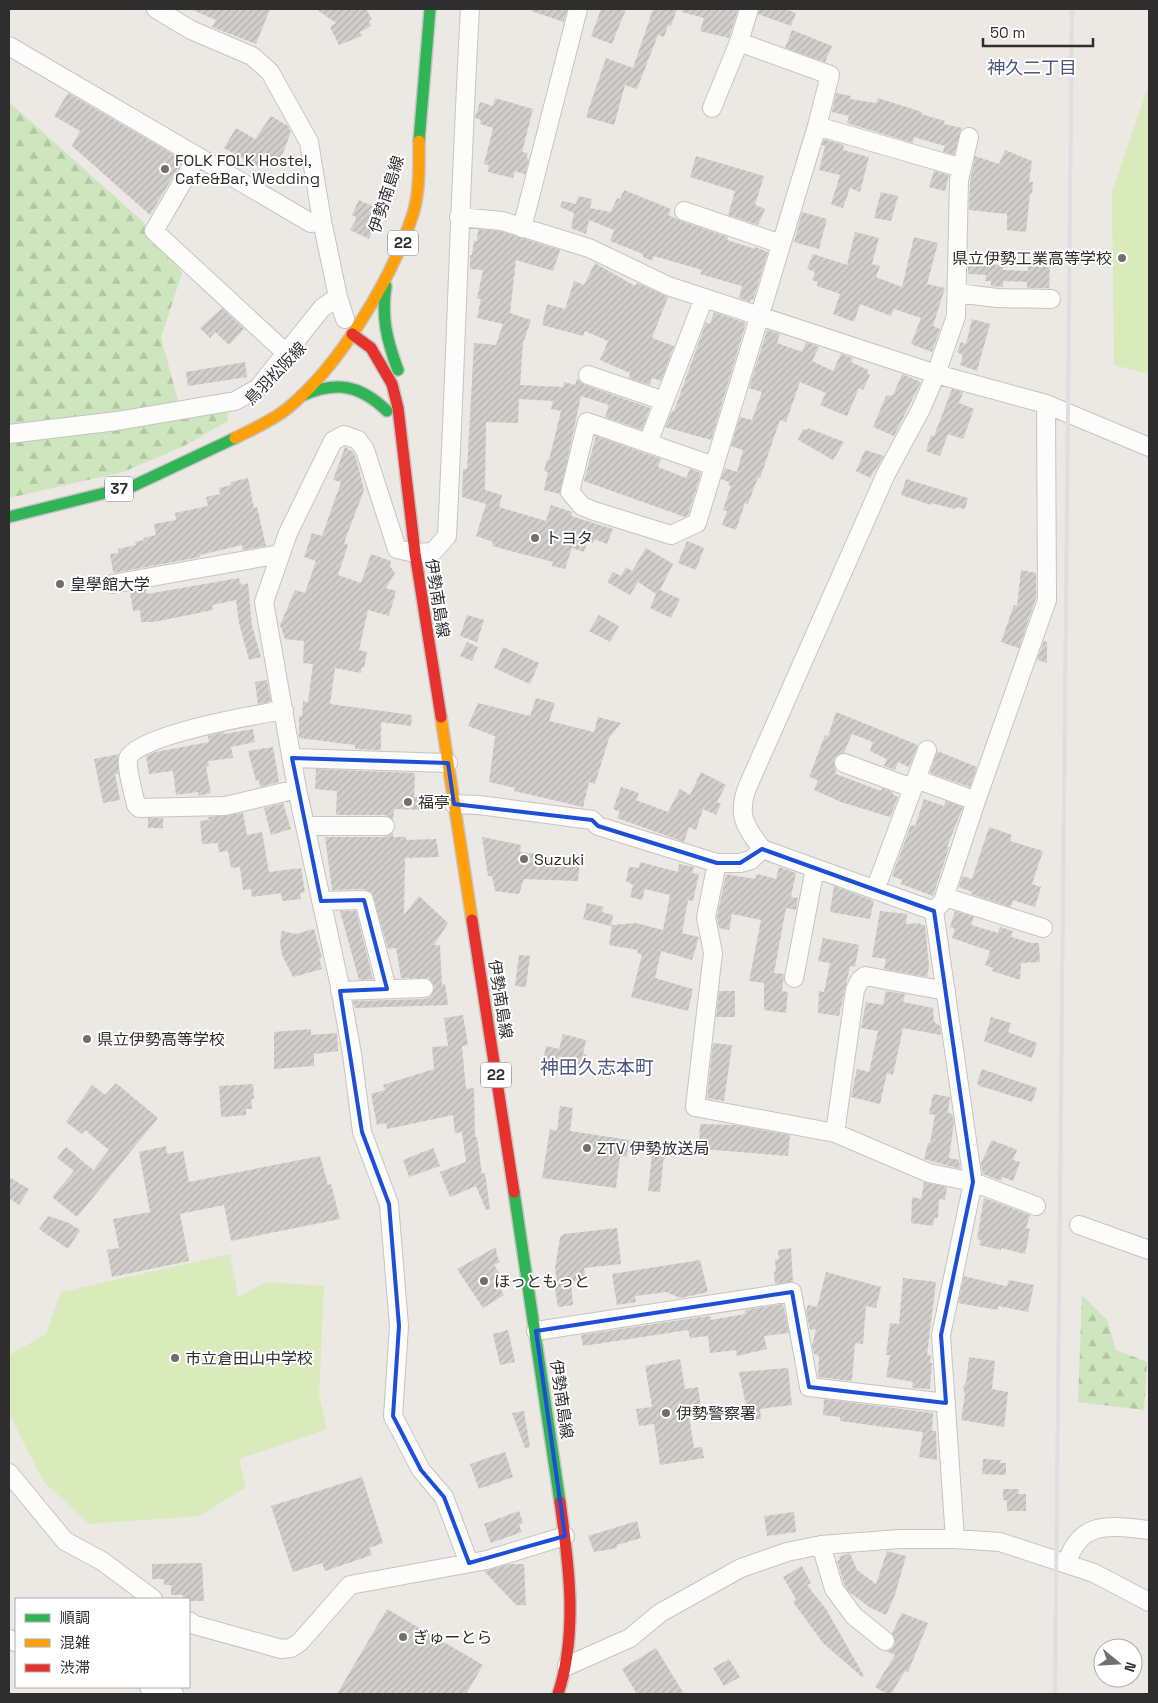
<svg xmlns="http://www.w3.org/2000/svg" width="1158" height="1703" font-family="'Space Grotesk','Noto Sans JP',sans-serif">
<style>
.forest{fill:url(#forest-firs)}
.pitch{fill:#d9eabb}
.building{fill:url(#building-hatch)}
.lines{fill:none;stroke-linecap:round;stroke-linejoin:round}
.street-casing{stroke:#c5c4c5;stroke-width:20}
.fast-casing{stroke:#c6c5c4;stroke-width:14}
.slow-casing{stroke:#c6c5c4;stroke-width:14}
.jam-casing{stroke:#c6c5c4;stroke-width:14}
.street{stroke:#fcfcfb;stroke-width:18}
.fast{stroke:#30b455;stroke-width:11}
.slow{stroke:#ff9f0a;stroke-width:11}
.jam{stroke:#e5322d;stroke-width:11}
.rail{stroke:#dfdfe1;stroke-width:4}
.marked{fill:none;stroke:#1d4ed8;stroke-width:4;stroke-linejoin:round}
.poi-dot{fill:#706f6e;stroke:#fff;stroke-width:2}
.labels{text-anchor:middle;stroke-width:4;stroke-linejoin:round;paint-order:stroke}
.shield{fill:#fff;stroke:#6d6d6d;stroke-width:1}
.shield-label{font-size:15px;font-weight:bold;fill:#2e2e2e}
.poi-label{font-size:16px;fill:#2e2e2e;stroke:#fff;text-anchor:start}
.street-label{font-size:16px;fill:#2e2e2e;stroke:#fff}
.neighbourhood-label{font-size:18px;fill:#4d5680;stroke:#fff}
.quarter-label{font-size:19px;fill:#4d5680;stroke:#fff}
</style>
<defs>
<pattern id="forest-firs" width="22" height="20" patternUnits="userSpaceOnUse" patternTransform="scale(1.25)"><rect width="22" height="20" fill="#cee6be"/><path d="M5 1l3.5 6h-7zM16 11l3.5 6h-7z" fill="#b1c6a4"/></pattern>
<pattern id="building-hatch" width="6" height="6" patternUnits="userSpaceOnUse" patternTransform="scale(1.25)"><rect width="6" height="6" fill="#d1cecb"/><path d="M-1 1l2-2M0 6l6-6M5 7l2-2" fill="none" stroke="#b4b1af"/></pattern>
</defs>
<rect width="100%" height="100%" fill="#ece8e4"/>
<path class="forest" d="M9,102L140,219L160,241L182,273L161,338L180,408L226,400L228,421L184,446L123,472L9,498Z
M1082,1295L1107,1320L1116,1350L1147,1362L1144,1410L1078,1402Z"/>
<path class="pitch" d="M1149,84V374L1114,365L1112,192Z
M230,1254L238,1297L266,1282L324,1286L319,1395L327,1429L239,1459L246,1487L200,1516L89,1524L43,1481L9,1414V1355L46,1334L61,1292Z"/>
<path class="building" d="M190,9H270L256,44L212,27L216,20Z
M316,9H366L372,19L369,21L371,26L360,32L362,36L339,45L330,27L336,23Z
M531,9H567L564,22L531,11Z
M601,9H626L612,44L591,36Z
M653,9H677L671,26L668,25L664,37L658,35L637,89L625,85L614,125L586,117L606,58L633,68Z
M682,9H738L729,38L700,31L704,18L682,12Z
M759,9H785L796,13L791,26L758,14Z
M792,30L832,46L825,62L785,48Z
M68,93L183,160L150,215L72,146L80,131L54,116Z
M836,93L851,96L850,99L876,103L878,98L922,112L921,114L945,121L944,124L962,128L954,155L943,152L945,146L914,137L913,143L847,123L849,116L832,112Z
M495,98L533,109L522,152L528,153L526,158L529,159L525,174L515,171L513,178L488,172L489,165L484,164L493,128L480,124L481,120L475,118L480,102L493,106Z
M271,116L288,126L291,132L283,153L269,167L265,152L258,167L224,148L236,128L255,139Z
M824,139L844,145L843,150L869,157L860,192L850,188L843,208L831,204L840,175L819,170L825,146L822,145Z
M1005,150L1032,161L1029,182H1033L1032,194L1030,193L1026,232L1007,230V214L969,210L970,181L975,156L999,164Z
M696,156L764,176L755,205L765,209L758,225L728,215L735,191L690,177Z
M934,171L949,175L945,191L929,187Z
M624,190L671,209L668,215L681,221L728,237L727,240L755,249V247L768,252L753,300L751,299L750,302L739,298L742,286L700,274L702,270L654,256L652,261L643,257V254L610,241L614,230L589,220L586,234L571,228L574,213L560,207L562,201L576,204L578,196L592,199L590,208L611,212L617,198L620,199Z
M881,192L898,196L891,221L874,218Z
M359,200L380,210L369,239L350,230L356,220L355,216L352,215Z
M802,212L827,219L819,249L794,242Z
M478,229L500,231L560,250L553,271L516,260L510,313L531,320L523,343L520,385L563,387L564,382L575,385L577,379L585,385L650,408L642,430L605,417L609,405L581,396L560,494L544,490L548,472L544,471L547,459L549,460L561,411L551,409L553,401L519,399L518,423L486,422L485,490L502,495L499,507L546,521L551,505L572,512L571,516L613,529L607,544L594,539L593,543L587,542L584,552L572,548L565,569L552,566L553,562L492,546L493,542L476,536L486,504L462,497L463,469H467L474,343L496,345L503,324L477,318L481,299H477L483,270L470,269V255H472L474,241H477Z
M855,232L879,238L872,264L880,266L876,277L902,287L914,237L938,243L927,284L945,288L933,326L940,329L932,352L911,344L921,318L894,309L891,316L860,304L854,322L833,314L840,294L817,286L818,282L812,280L815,272L807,269L813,254L847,265Z
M595,263L635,286L637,283L668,297L652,338L674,346L661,381L652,378L650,385L629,378L630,373L600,360L608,341L585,331L583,336L542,325L547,304L565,309L574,281L584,285Z
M968,263L1003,265V270L1028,271V266L1050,267L1049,288H1027V282L1003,281V287L991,286V281H985L986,275L968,274Z
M222,308L244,329L229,345L215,332L210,338L200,328Z
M714,312L746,323L711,440L665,427L672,411H674L706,322L710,324Z
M972,319L990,324L977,371L960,365L963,355L957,352L961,342L966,344Z
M767,330L780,334L777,343L802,352L806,342L819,347L812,361L833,371L841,354L853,358L851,362L868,370L867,373L870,375L863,390L859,388L847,416L820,405L826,393L800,382L786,422L780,420L760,478L758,477L748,504L745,503L736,530L722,525L727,511L723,510L731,486L728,485L729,482L721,479L725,468L737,472L743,450L731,446L740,417L752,420L762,392L749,388Z
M245,362L247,377L188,386L186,372Z
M902,374L921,382L894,436L873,427L886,396L893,395Z
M952,389L963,392L959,403L974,409L963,439L948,434L940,456L926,451L931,435L934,436Z
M808,428L844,442L833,460L798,440L803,429L807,430Z
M596,436L661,459L658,467L686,478L690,469L701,473L688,515L685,517L584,481Z
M345,447L353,452L356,458L364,490L344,543L348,545L338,575L361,583L371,554L391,561L390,566L395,573L386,588L396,591L389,616L368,610L359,650L367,652L364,668L362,667L361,673L335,668L330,704L412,715L411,726L381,722V750L355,749V745L299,738V716H302L303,701L308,702L313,664L303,663L304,641L285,639L280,625L295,590L305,593L316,561L304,557L312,533L322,536L341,482L333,480Z
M865,450L884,456L870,478L856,471Z
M248,478L254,508L257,507L266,546L243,550L242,545L200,555V557L114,573L113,571L110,554L118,553V549L136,545L135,542L144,540L143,538L156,535L154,524L176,520L175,513L208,506L206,497L220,494L219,488L231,485V482Z
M906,479L968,498L965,509L956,507L955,509L931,503V505L901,495Z
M687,541L704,548L696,570L678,563Z
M646,548L673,564L660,590L680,599L671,618L650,608L656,594L638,582L630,595L607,582L613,572L621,576L626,567L632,571Z
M1021,570L1036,573V598L1019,648L1001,642L1014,605L1017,606Z
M239,578L241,585L248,583L252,626L261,657L249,660L239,623L236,600L212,605L213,610L154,622H141L140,610L133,611L130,592L146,589L147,594Z
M467,615L484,620L477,642L460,636Z
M599,615L619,626L610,642L589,631Z
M1044,641L1047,642V663L1037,660Z
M467,642L478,647L472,661L460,656Z
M503,647L539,663L530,684L494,668Z
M267,680L271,702L258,704L255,682Z
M536,698L555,703L549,721L594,732L598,717L621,723L609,738L595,784L589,782L583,807L514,791L515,788L489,782L495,736L468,726L478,703L530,716Z
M836,712L918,745L909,767L898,762L895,770L884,766L887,759L870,751L873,742L852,734L844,753L838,755L834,759L836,774L881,791L882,788L893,792L892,794L898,797L890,817L841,802L814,790L818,780L809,777L825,735L828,736Z
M253,729L255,742L231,747L233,758L208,761L209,766L206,767L211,793L198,796V792L176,795L173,771L149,774L146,756L155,752L209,742L208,736L224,732V734Z
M273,747L279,782L260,787L259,780L256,781L248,751Z
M937,751L977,767L970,787L930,773Z
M119,754L118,774H115L120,800L103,803L94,759Z
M316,769L415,773L414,797H426L425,810L394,809L393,820L385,815H336L337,791L315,789Z
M701,772L726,785L717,802L721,804L716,815L703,809L696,830L689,827L684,842L617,818L620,812L613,809L621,787L639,793L636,800L668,812L680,789L690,795Z
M924,799L944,806L946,801L963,807L947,847H949L933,896L901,884L902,880L892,876L911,825L915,826Z
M283,803L291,829L271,835L264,808Z
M243,813L247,835L262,832L269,872L301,868L305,892L300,893L301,899L282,901L281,893L252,897L251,889L243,890L240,867L231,868L228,851L219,852L218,843L202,844L200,821L209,820L208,817Z
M148,818H163V828H148Z
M989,827L1012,835L1010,841L1043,851L1032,884L1041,887L1035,907L1013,900L1011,907L971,894L972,892L959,887L962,876L972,879Z
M393,833V837H406V840L436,839L439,857L405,858L404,915L419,896L448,923L434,945H440L442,985L445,984L448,1005L355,1008L353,1001L425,999L430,997L435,988L429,978H401L396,948L388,949L372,893L364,889L332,890L325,837H385Z
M482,837L521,845L520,852L580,859L578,881L524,879L519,894L495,891L492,876H488Z
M640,862L678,872L679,864L694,867L692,873L699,874L693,901L688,900L682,933L699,937L692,960L661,951L655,978L693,989L688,1011L631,997L642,955L637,953L638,950L609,945L612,925L636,923L663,930L670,895L645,889L642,900L630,897L633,885L626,881L629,867L639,868Z
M779,867L796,873L791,897L798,898L796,910L786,908L774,973L784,974L782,991L788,992L786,1013L764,1010V983L749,981L761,920L732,914L729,930L719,928L717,917L726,874L755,879L757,874L776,879Z
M834,886L874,901L870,919L830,912Z
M587,903L604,907L602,912L613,915L611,926L583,919Z
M340,911H356L373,979L359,980Z
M880,911L907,914L906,924L920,923L921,925H925L929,966L927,977L884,969L886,959L872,957Z
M955,911L974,917L971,925L998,933L1000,927L1013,931L1011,937L1031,943H1039L1040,962L1021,963L1020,980L992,971L993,968L985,965L990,951L952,938L955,929L950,927Z
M314,929L322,958H319L322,969L293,977L282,955L280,942L282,931L296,934Z
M823,938L859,945L855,967L850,966L839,1016L818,1013L819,991L824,992L830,963L818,961Z
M519,955L530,956L526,987L515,986Z
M719,991H735V1017H716Z
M886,991L905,994L903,1002L933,1008L934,1022L940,1026L941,1035L903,1028L893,1075L887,1073L880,1104L851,1097L857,1069L869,1072L878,1031L861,1028L866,1002L883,1005Z
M463,1015L468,1045L462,1046L466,1089L474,1088L475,1137H477L482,1174L485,1173L490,1209L486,1210L476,1186L450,1197L440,1172L466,1162L462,1132L455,1133L453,1115L387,1129L386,1123L377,1125L371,1094L385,1090L383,1085L434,1069L432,1047L448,1046L444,1018Z
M991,1017L1011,1023L1008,1032L1037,1043L1032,1058L984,1041Z
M311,1029V1035L337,1033L338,1051L314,1054V1066L274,1069V1032Z
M563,1034L586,1040L583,1054L587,1055L573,1072L542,1066L546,1046L559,1049Z
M713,1043L732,1045L724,1101L707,1098Z
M982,1069L1037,1088L1032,1102L980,1086L977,1083Z
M116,1083L158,1118L77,1217L52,1197L74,1171L57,1158L66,1147L93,1170L109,1150L85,1130L82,1134L66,1122L92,1085L105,1095Z
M253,1084L254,1099H251L252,1109H246V1115L221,1117L219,1086Z
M933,1094L950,1097L948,1113L952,1114L954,1122L949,1158L959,1160L960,1169L924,1159L928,1143H930L935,1115L929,1114Z
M560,1106L573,1108L570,1131L629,1140L627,1157L620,1156L616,1188L542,1178L550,1129L557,1131Z
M700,1124L735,1125L790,1135L788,1156L702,1149L699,1147Z
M992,1140L1017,1150L1013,1160L1020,1162L1013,1181L1002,1177L1001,1181L983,1174L981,1163Z
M653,1144L665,1146L660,1192L648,1191Z
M166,1146L167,1154L183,1151L189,1182L320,1156L328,1185L331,1184L340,1219L231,1241L224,1205L180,1214L189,1261L112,1277L107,1250L119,1248L113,1219L150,1212L139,1152Z
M433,1148L440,1166L409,1177L403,1160Z
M9,1177L29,1189L19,1205L9,1198Z
M924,1182L947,1187L945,1200L939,1199L938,1218H934L933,1226L911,1223L912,1197L921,1199Z
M984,1198L1030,1215L1026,1228L1030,1229L1025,1254L1001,1248V1250L979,1245L981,1240L977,1239Z
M48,1216L69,1223L80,1230L68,1249L39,1229Z
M617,1228L621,1264L584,1268L586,1280L571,1282L573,1305L558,1307L554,1282H557L555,1268L560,1237L564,1234Z
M496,1247L497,1256L500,1262L494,1265L503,1279L501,1280L504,1286L500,1288L504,1295L483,1308L457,1269Z
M791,1248L793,1282L775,1284L774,1272L776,1271L775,1260L779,1259L778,1250Z
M700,1260L708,1292L680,1298L666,1292L635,1296L636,1302L617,1305L612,1274Z
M826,1272L881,1287L876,1308L866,1306L863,1344L855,1343L852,1381L818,1377L819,1356L814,1354L812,1345L816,1329L810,1330L806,1311L808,1305L817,1307Z
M964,1276L1005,1286H1007L1009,1280L1034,1285L1028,1312L998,1306V1310L958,1303Z
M903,1278L936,1282L927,1355H931L930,1363H932L930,1389L912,1388L913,1382L886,1377L890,1355H886L890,1323L899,1324Z
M783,1304L789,1333L764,1336L767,1349L737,1356L736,1350L710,1353L708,1336L690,1338L688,1330L583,1346L581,1335L701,1317L710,1316L711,1320L745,1314V1310Z
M508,1330L515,1362L500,1365L493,1334Z
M969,1357L995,1361L992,1389L1008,1392L1004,1427L961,1420L965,1394L963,1387L966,1382Z
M680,1359L685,1389L698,1387L702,1414L689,1416L694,1448L702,1447L704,1458L660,1465L654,1424L639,1426L636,1409L652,1407L645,1366Z
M788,1368L792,1405L760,1409L761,1419L749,1420L739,1372Z
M824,1399L933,1413L932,1431H936L937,1460L919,1457L923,1432L840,1421V1417L823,1415Z
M524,1411L530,1447L525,1448L512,1413Z
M505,1452L513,1477L479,1489L470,1464Z
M983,1459L1001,1460L1000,1463H1006V1475L982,1474Z
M362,1477L383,1543L369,1548L372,1555L325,1571L322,1563L293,1572L271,1506Z
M1003,1489H1019L1018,1494H1026V1511H1007V1500H1003Z
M519,1511L523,1523L519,1525L522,1532L491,1543L484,1524Z
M794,1512L796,1532L767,1536L764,1516Z
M637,1521L641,1538L617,1545V1548L594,1552L588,1536Z
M887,1551L906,1556L895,1595L886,1615L869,1607L848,1591L844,1584L837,1561L840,1560L839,1557L850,1553L857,1570L876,1584Z
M202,1563L204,1601H189L183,1599V1595H171V1585H164V1579H152V1564Z
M510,1564H524L526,1605H516L484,1571Z
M802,1566L811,1583L807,1585L826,1609L864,1676L862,1677L823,1643L793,1602L796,1599L783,1577Z
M387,1609L483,1665L466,1694H337Z
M902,1613L928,1623L908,1672L905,1671L891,1694H887L875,1687L895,1655L886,1651L893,1648L895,1643L892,1633Z
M656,1648L684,1694H637L622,1669Z
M729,1659L740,1677L724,1686L713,1668Z"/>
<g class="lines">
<defs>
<path id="street" d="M156,9L191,30L252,56L270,72L309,142L322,221
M9,46L311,223L322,221L338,297L345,319
M712,108L739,42
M817,126L962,168
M197,157L154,231L286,353
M684,211L781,244
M459,217L502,221L589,248L668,286L936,374L1046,404L1149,447
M522,228L578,9
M957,293L997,298L1051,299
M588,375L664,401
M9,434L117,421L235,401L258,388L322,308L338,297
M648,443L704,298
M714,466L587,422L570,492L582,506L594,511L671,535L697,523L817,126L830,75L739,42L749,9
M112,584L280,554
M284,710C260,714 132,736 128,759C126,770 134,794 136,805L139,808L225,806L297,789
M292,758L448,763
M844,763L912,788
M916,779L976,801
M454,804L479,805L592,820L598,826L717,863H740L751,860L762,849L934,911L973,1182L941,1335L955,1539
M305,826H385
M762,849C745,826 737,816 747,788L886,474L921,409L936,374L956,316L959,180L969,137
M717,863L706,917L713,953L695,1107L835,1133L855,990L860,980L865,976L946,991
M875,890L927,750
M945,897L1043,928
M321,901L364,900L387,989
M934,911L943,901L976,801L1047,600L1046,404
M794,978L815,868
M340,991L424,988
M835,1133L929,1173L973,1182L1036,1206
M1079,1225L1149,1250
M536,1331L792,1292L809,1387L946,1403
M9,1473L65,1541L102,1561L153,1599
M821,1545L834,1589L854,1616L885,1641
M469,1563L444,1497L421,1470L393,1416L399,1326L389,1204L362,1132L352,1054L339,982L297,789L264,602L288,533L333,441L344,435L358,440L365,450L397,549L415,553L433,552L447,536C456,360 460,184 470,9
M1067,1563C1080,1519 1112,1526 1149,1530
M189,1621L195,1625L281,1649L291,1648L300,1642L350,1585L487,1560L565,1536
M9,1639L16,1642
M567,1666L630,1638L660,1613L741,1568L787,1552L821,1545L899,1539H955L1000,1542L1094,1573L1149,1602
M149,1687L174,1694"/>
<path id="fast" d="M419,141L430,9
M386,286C381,317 387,341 398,370
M301,396C336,381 359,384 387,411
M9,517L133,486L235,438
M514,1192L560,1502"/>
<path id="slow" d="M235,438C253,429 272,421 288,408C340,365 391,280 412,217C420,194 419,166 419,141
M441,717L472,920"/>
<path id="jam" d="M352,334L371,348L392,384L398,408L415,553L441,717
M472,920L514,1192
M558,1694C578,1633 569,1565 560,1502"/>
</defs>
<use href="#street" class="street-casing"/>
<use href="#fast" class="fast-casing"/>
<use href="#slow" class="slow-casing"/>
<use href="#jam" class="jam-casing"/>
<use href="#street" class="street"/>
<use href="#fast" class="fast"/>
<use href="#slow" class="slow"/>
<use href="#jam" class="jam"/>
<path class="rail" d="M1055,1694L1072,9"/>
</g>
<path class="marked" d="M292,758L448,763L454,804L592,820L598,826L717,863H740L762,849L934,911L973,1182L941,1335L946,1403L809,1387L792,1292L536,1331L565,1536L469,1563L444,1497L421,1470L393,1416L399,1326L389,1204L362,1132L340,991L387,989L364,900L321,901Z"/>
<g class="poi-dot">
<circle cx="165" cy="169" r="5"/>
<circle cx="1122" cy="258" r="5"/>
<circle cx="535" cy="538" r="5"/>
<circle cx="60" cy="584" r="5"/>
<circle cx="408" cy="802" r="5"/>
<circle cx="524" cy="859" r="5"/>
<circle cx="87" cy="1039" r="5"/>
<circle cx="587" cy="1148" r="5"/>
<circle cx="484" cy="1281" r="5"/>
<circle cx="175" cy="1358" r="5"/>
<circle cx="666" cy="1413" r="5"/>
<circle cx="403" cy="1637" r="5"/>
</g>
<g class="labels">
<g class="shield">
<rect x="388" y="230.5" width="30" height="25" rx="4"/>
<rect x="105" y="476.5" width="28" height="25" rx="4"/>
<rect x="481" y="1062.5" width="30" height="25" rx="4"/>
</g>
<g class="shield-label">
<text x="403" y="248">22</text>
<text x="119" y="494">37</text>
<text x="496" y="1080">22</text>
</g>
<g class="poi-label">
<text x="175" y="166">FOLK FOLK Hostel,<tspan x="175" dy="18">Cafe&amp;Bar, Wedding</tspan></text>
<text x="1112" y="264" text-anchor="end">県立伊勢工業高等学校</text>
<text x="545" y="544">トヨタ</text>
<text x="70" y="590">皇學館大学</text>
<text x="418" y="808">福亭</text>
<text x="534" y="865">Suzuki</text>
<text x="97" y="1045">県立伊勢高等学校</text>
<text x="597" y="1154">ZTV 伊勢放送局</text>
<text x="494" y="1287">ほっともっと</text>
<text x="185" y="1364">市立倉田山中学校</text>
<text x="676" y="1419">伊勢警察署</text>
<text x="413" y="1643">ぎゅーとら</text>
</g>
<g class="street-label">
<text transform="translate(386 194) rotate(-72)" y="6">伊勢南島線</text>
<text transform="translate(275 373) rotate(-46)" y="6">鳥羽松阪線</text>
<text transform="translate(438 598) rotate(81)" y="6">伊勢南島線</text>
<text transform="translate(501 999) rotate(81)" y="6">伊勢南島線</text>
<text transform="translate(562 1399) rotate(82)" y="6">伊勢南島線</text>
</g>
<g class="neighbourhood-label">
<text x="1032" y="74">神久二丁目</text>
</g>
<g class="quarter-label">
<text x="597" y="1074">神田久志本町</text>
</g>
</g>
<rect width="1158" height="1703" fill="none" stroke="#2e2e2e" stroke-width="20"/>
<rect x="15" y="1598" width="175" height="90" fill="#ffffff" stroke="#ababab"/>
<rect x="25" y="1614" width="25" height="8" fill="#30b455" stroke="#ababab"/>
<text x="60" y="1623" font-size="15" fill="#2e2e2e">順調</text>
<rect x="25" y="1639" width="25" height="8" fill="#ff9f0a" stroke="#ababab"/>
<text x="60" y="1648" font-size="15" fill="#2e2e2e">混雑</text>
<rect x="25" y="1664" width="25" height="8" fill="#e5322d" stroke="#ababab"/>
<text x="60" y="1673" font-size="15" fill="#2e2e2e">渋滞</text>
<g transform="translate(1118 1663) rotate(108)"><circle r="24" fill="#ffffff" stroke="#ababab"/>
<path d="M0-4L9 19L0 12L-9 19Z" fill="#706f6e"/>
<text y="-8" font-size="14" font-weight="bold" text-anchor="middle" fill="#2e2e2e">N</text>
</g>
<path d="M983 38v8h110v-8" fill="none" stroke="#2e2e2e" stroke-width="2.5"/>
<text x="990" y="38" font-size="15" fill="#2e2e2e" stroke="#ffffff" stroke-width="4" paint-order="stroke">50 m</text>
</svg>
